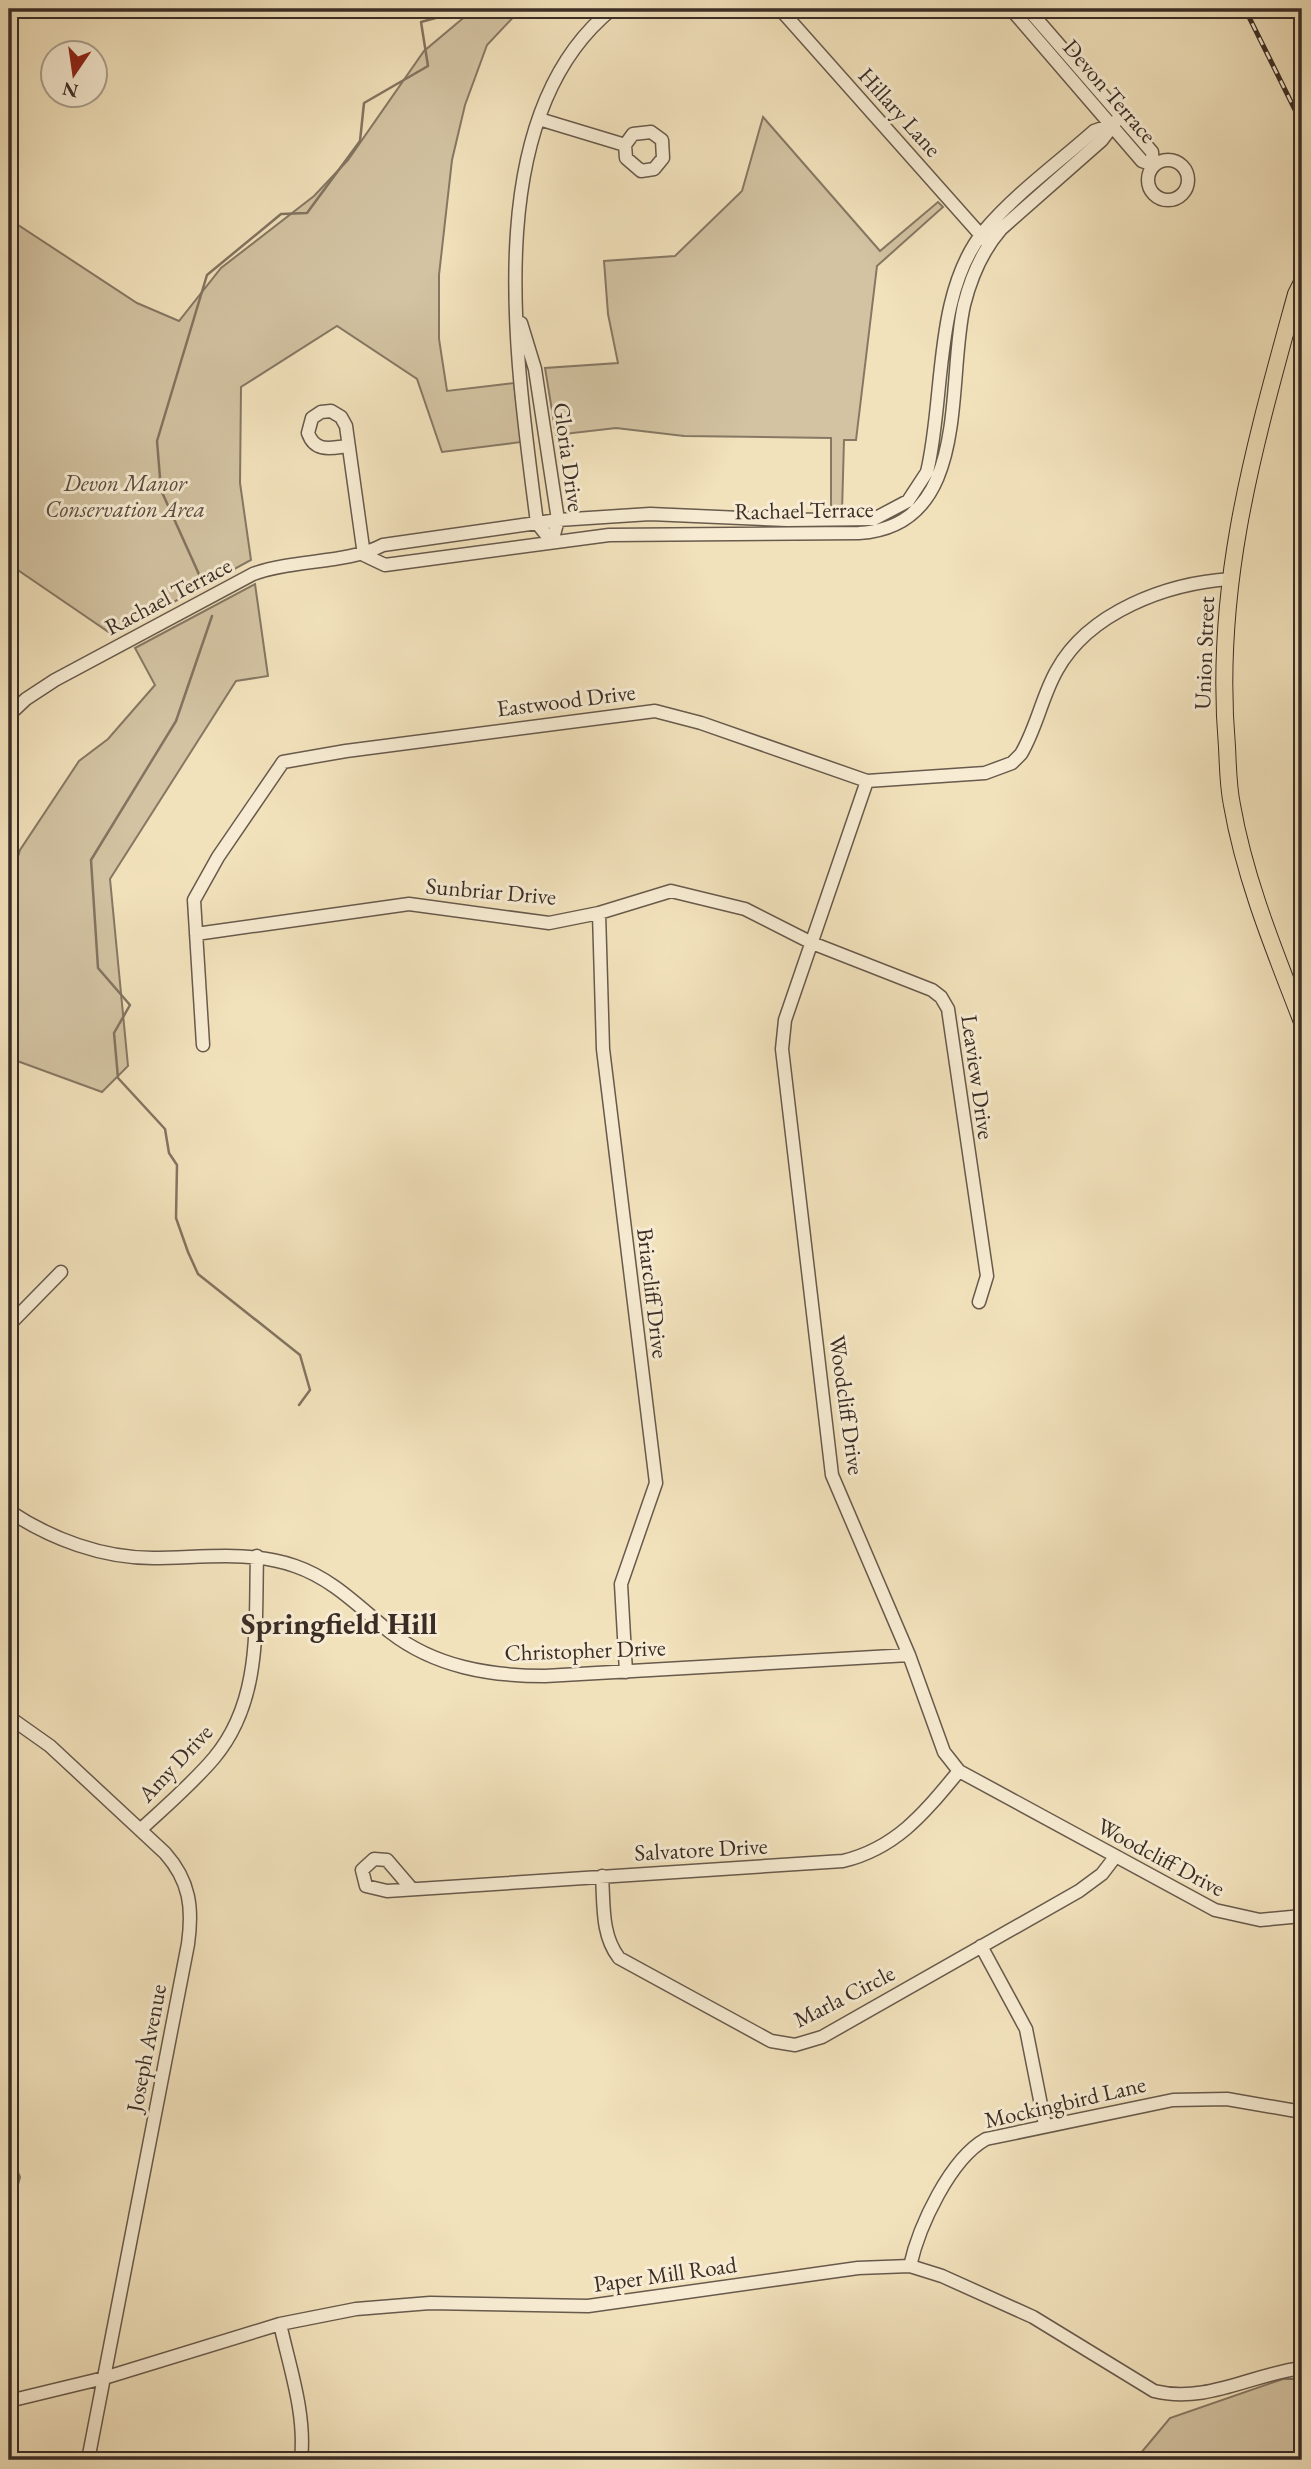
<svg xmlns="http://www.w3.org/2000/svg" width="1311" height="2469" font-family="'EB Garamond',serif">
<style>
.green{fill:#d3c3a2;stroke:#867864;stroke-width:2}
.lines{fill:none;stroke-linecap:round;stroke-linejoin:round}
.stream{stroke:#837461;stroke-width:2.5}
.minor-casing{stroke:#685a4c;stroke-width:15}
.major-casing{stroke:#3a2d26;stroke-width:18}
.minor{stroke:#f7ecd3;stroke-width:12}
.major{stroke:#f2e2bc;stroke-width:16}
.rail-casing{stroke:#3a2d26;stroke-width:5}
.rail{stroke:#f7ecd3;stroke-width:2.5;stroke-dasharray:8;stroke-linecap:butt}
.labels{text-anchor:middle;stroke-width:6;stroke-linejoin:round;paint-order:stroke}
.street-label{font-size:23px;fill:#3a2d26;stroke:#f7ecd3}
.park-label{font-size:23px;font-style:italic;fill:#594b3f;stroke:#f7ecd3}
.district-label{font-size:30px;font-weight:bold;fill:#3a2d26;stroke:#f7ecd3}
</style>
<rect width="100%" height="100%" fill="#f2e2bc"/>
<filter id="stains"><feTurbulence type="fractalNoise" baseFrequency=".00286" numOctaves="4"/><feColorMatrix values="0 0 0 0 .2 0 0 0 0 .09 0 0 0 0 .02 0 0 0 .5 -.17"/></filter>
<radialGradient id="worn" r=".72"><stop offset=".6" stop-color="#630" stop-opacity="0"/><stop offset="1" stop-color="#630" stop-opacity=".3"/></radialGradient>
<path class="green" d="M474,9H521L487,45L465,105L452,160L439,275V339L447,391L514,383L521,442L442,452L417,379L337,326L241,387L240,483L251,560L113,635L9,564V219L137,303L179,321L221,268L314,196L348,160L424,51Z
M763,117L880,251L938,202L943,207L877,266L856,440H844L842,512H831V438L684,436L616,428L556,435L545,368L618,363L608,314L604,261L675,256L742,191Z
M255,584L268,676L236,681L110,879L128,1066L102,1092L9,1058V886L20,850L79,761L108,739L155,685L135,648Z
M9,2150L20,2177L9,2218Z
M1283,2379H1302V2460H1135L1170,2418Z"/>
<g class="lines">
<path class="stream" d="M1302,366V415
M202,581L161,490L157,441L207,275L281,214L307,213L360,141L364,103L428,66L421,22L468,9
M212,616L176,721L91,860L98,968L130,1005L114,1033L118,1078L165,1129L169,1153L177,1165L176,1218L188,1252L198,1274L300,1355L310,1390L299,1405"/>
<defs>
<path id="minor" d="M780,9L986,241
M1011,9L1142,161L1153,165L1152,152L1028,9
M539,119L625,145L626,158L641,171L654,169L663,158L662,140L651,132L633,134L625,145
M1148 180a20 20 0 1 1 40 0a20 20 0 1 1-40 0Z
M521,323L535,369L558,520L552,542
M348,446C331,448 315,453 308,433L312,418L321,412L331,411L341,417L346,426L364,555
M552,542L537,523C518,370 475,120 612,9
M364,555L385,565L609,535L859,533C972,526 946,384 964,305C971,277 982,251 1001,229L1102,140L1120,116
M9,715L26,699L55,680L253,574C295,559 347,564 383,545L558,520L650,514L787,520L874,519L908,501L927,472C945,398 933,294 984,231C1015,194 1058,163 1094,131L1111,125
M867,781L785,1020L782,1049L832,1475L909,1655L944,1752L959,1771L1215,1910L1260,1920L1302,1916
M599,913L603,1049L656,1483L621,1584L626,1672
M196,934L409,904L549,923L599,913L671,891L745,909L812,943L932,990L941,997L948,1009L987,1276L979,1302
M203,1045L194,900L218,857L283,762L346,751L655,711L701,723L867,781L985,773L1012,763L1021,754C1037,727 1042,696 1057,670C1089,612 1167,583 1231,579
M9,1325L61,1272
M9,1511C51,1539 102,1558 153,1558C201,1558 249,1550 295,1566C333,1579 359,1607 390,1632C435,1667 490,1676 545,1676L909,1655
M9,1717L50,1746L165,1853C190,1881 193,1908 188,1944L88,2460
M140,1830C165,1807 192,1784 214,1758C262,1701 255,1626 257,1556
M602,1876C604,1904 601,1935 619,1958L771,2041L795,2045L822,2037L1079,1891L1102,1874L1115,1857
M411,1888L387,1860L374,1859L362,1870L366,1886L387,1891L843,1861C897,1848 925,1812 959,1771
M981,1946L1026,2029L1045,2125
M910,2266C919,2226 950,2159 986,2139L1173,2100L1227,2099L1302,2112
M280,2324C290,2369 306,2414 301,2460
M9,2401L104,2378L280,2324L356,2309L430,2303L588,2306L858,2268L910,2266L942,2276L1033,2317L1154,2391C1206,2404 1252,2374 1302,2368"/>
<path id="major" d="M1302,282L1296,294C1254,447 1213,586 1227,747C1228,766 1228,786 1232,805C1245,880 1275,952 1302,1022"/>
</defs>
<use href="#minor" class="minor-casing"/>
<use href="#major" class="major-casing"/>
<use href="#minor" class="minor"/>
<use href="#major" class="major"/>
<defs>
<path id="rail" d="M1245,9L1302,124"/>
</defs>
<use href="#rail" class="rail-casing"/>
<use href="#rail" class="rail"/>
</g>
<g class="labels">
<g class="street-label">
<text transform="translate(1110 91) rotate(49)" y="8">Devon Terrace</text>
<text transform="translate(900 112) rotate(48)" y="8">Hillary Lane</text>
<text transform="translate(569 457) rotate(82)" y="8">Gloria Drive</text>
<text transform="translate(804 510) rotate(-1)" y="8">Rachael Terrace</text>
<text transform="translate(168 596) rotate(-28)" y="8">Rachael Terrace</text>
<text transform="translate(1204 653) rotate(-88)" y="8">Union Street</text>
<text transform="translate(566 700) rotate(-7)" y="8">Eastwood Drive</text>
<text transform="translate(491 891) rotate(5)" y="8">Sunbriar Drive</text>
<text transform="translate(978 1077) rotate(82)" y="8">Leaview Drive</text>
<text transform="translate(653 1293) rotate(83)" y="8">Briarcliff Drive</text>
<text transform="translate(847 1405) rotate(82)" y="8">Woodcliff Drive</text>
<text transform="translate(585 1650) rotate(-2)" y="8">Christopher Drive</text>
<text transform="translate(175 1763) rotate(-47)" y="8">Amy Drive</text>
<text transform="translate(701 1849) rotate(-3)" y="8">Salvatore Drive</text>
<text transform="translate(1161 1857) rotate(28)" y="8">Woodcliff Drive</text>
<text transform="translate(844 1996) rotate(-27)" y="8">Marla Circle</text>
<text transform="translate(146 2048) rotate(-79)" y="8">Joseph Avenue</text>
<text transform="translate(1065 2102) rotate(-13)" y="8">Mockingbird Lane</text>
<text transform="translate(665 2274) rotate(-8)" y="8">Paper Mill Road</text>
</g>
<g class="park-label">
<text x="125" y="491">Devon Manor<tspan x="125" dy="26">Conservation Area</tspan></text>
</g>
<g class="district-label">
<text x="339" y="1634">Springfield Hill</text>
</g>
</g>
<rect width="1311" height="2469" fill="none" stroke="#f2e2bc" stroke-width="35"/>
<rect x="10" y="10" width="1290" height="2448" fill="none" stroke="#3a2d26" stroke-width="3.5"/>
<rect x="18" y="18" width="1276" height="2434" fill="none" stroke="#3a2d26" stroke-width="2"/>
<g transform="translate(74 74) rotate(193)"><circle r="33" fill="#f7ecd3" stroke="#aba08e" stroke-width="2"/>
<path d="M0-5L12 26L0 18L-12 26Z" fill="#8f2418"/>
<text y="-10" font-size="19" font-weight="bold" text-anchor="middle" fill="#3a2d26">N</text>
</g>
<rect width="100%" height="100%" filter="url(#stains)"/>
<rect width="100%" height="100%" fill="url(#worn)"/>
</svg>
